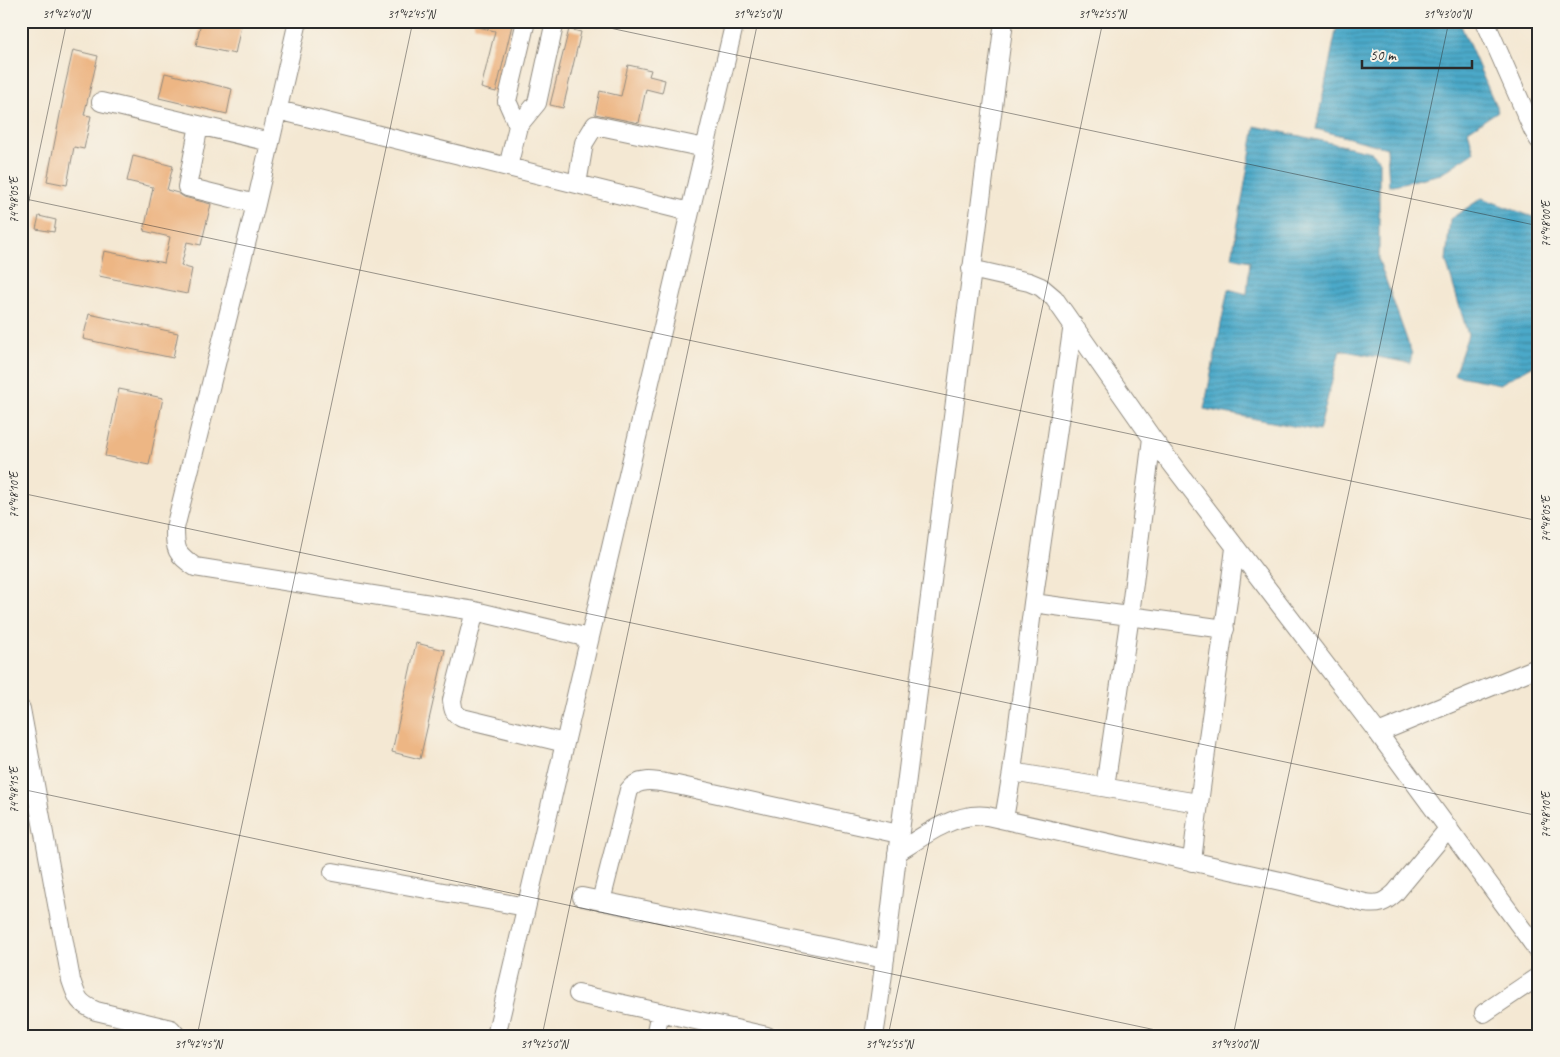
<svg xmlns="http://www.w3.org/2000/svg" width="1560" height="1057" font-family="Caveat,sans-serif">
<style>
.water{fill:url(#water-rules);stroke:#3b6a7a}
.building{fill:#edb684}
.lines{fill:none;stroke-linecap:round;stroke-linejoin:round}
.minor-casing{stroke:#908a7f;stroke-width:20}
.minor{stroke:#fff;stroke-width:18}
.ticks{fill:none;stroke:#2b2b2b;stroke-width:1;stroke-opacity:0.45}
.neatline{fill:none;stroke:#2b2b2b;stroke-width:2}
.ticks-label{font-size:12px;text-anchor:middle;fill:#2b2b2b}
</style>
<defs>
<pattern id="water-rules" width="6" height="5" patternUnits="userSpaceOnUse" patternTransform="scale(1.25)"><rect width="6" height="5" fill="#4ba9c9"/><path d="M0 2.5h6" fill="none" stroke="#3f8aa3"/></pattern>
</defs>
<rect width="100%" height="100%" fill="#f7f3e8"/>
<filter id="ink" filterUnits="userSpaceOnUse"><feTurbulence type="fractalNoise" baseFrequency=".02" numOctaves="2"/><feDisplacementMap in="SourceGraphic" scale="10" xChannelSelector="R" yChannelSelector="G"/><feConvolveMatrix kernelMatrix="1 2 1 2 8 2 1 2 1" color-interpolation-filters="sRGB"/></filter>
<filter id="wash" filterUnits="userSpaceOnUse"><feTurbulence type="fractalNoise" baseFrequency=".0096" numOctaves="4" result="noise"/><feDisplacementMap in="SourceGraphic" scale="20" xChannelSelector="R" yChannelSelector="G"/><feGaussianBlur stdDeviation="1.12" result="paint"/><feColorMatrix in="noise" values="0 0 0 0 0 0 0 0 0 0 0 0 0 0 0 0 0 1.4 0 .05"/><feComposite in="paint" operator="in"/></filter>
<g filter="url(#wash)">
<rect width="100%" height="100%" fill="#f4e8d3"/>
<path class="water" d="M1338,21H1459L1498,111L1468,131L1474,152L1441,174L1389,186L1387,148L1316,129Z
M1255,126L1372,152L1379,160V261L1412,354L1410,363L1340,350L1319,431L1204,409L1228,289L1247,294L1250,261L1232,257Z
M1482,198L1533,217L1539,223V362L1500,384L1454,375L1468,335L1446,261L1450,219Z"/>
<g id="blocks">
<path class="building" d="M201,21H242L235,54L196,46Z
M474,21H513L496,92L481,88L495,31L474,26Z
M569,29L581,32L563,108L550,105Z
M73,50L98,56L84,115L91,116L84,149L74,147L67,185L47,181L64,94H63Z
M628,65L651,70L649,76L665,80L662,93L646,89L639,123L595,114L600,91L621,96Z
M165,73L232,89L227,114L159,98Z
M133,156L173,166L167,190L178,193L184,197L211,204L201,245L187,242L181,266L192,269L187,294L99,276L104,251L164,263L170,237L144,231L153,187L127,181Z
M39,216L56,220L54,232L36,229Z
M89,314L178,333L173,358L83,339Z
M119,389L163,398L149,465L105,456Z
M416,643L445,650L420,759L392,752Z"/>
</g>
</g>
<g filter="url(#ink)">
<use href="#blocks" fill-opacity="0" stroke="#908a7f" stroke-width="1"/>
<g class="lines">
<defs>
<path id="minor" d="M298,21L256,204L175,528C175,551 176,553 195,567L475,611L589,638
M1485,21L1533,130L1539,140
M101,102L270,142
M278,110L690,212
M199,125L187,187L256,204
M518,126L507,101L526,21
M508,167L518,126L537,103L555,21
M577,184L584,143L595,125L705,148
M971,269L1029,282L1041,287L1054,298L1152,438L1378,733
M1033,603L1225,629
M475,611L452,700C453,709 453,713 462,718L565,743
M1539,667L1378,733L1539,952
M21,709L71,980C77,998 78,1003 96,1011L171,1029L177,1036
M1012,772L1198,803
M1105,787L1130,615L1152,438
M1004,819L1012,772L1033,603L1073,324
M897,853C923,836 954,812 987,816L1285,882L1365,903C1379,905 1384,903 1395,893L1449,828
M1192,862C1203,757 1222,653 1235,548
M333,872L526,907
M582,897L885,959
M601,901L629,790C639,775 662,783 677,785L899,834
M578,994L767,1036
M1484,1013L1539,976
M496,1036L735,21
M655,1036L660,1012
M874,1036C887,958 893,879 904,801C938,541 969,281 1004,21"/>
</defs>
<use href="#minor" class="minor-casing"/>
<use href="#minor" class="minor"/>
</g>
</g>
<path class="ticks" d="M577,21L1539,226M21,198L1539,521M21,238L67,21M21,493L1539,816M21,789L1184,1036M197,1036L413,21M542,1036L758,21M888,1036L1103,21M1233,1036L1449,21"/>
<rect width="1560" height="1057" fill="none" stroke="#f7f3e8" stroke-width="55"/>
<path d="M1362 60v8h110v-8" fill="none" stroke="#2b2b2b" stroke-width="2.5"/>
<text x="1370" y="60" font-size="15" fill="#2b2b2b" stroke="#f7f3e8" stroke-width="4" paint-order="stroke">50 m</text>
<rect x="28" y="28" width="1504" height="1002" class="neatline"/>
<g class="ticks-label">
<text x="66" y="18">31°42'40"N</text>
<text x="411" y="18">31°42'45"N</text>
<text x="757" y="18">31°42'50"N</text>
<text x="1102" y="18">31°42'55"N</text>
<text x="1447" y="18">31°43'00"N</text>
<text transform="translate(14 200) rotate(-90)" y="4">74°48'05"E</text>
<text transform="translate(1546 224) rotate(-90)" y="4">74°48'00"E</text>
<text transform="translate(14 495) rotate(-90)" y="4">74°48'10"E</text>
<text transform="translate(1546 519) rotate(-90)" y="4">74°48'05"E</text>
<text transform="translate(14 790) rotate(-90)" y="4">74°48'15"E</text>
<text transform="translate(1546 815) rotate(-90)" y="4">74°48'10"E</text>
<text x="198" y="1048">31°42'45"N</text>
<text x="544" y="1048">31°42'50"N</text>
<text x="889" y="1048">31°42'55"N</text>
<text x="1234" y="1048">31°43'00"N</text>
</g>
</svg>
